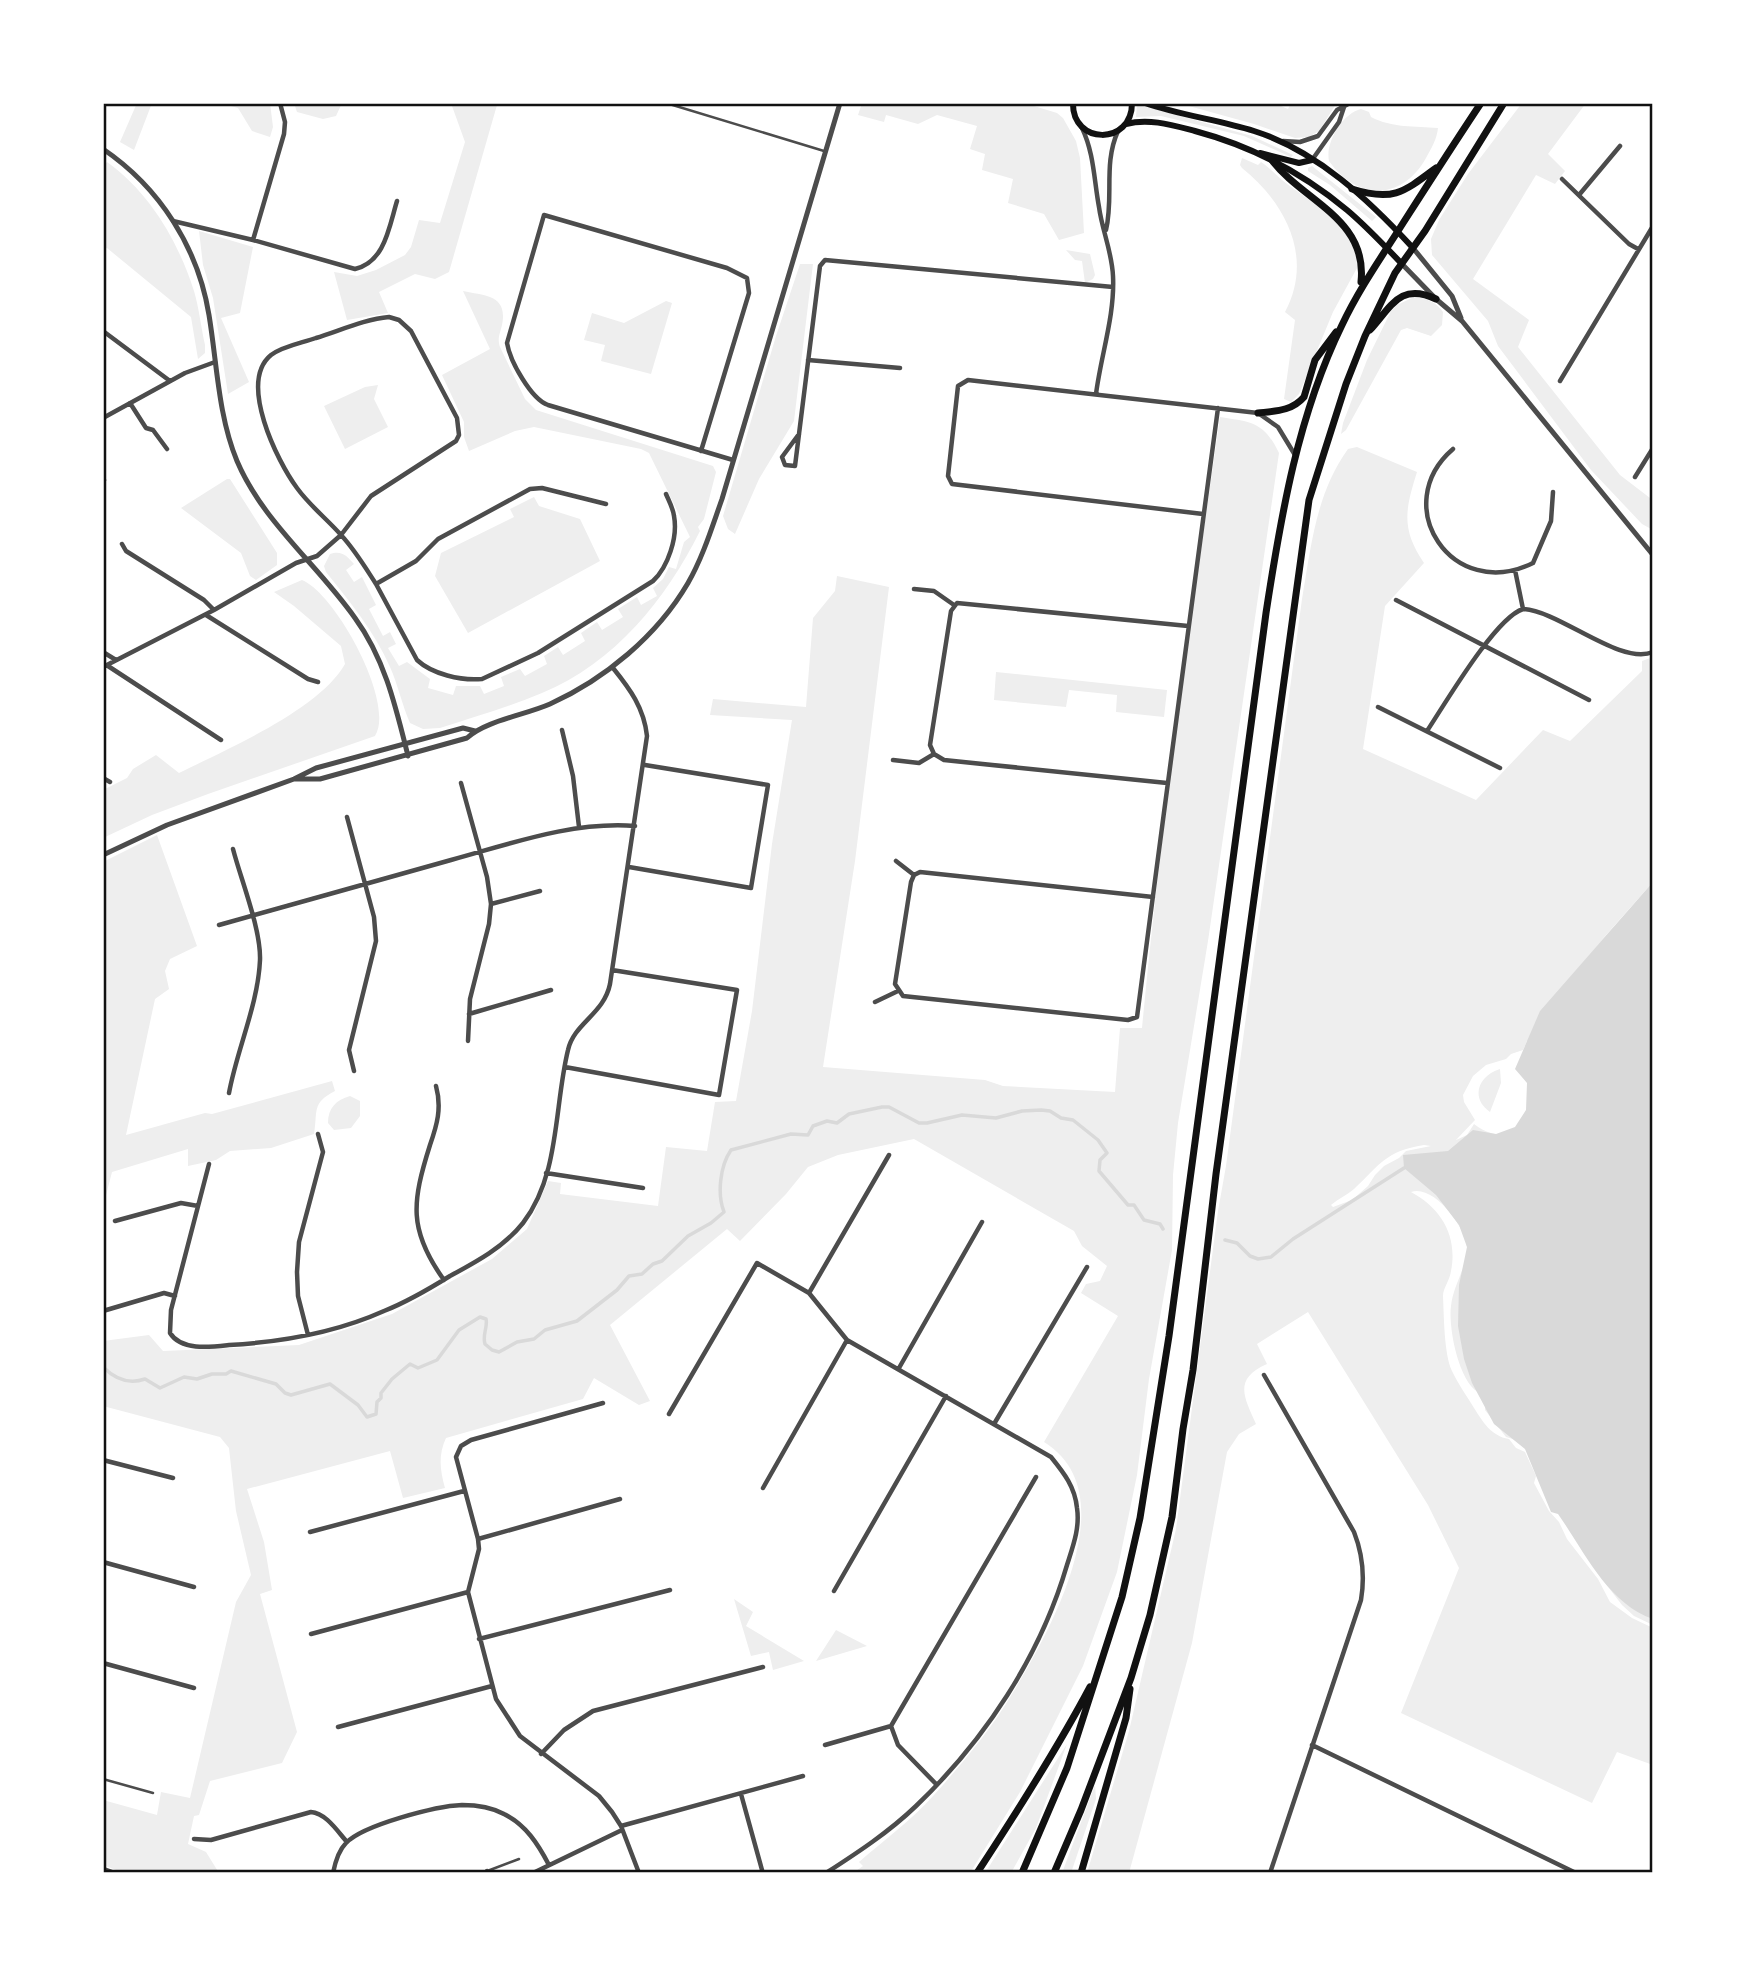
<svg xmlns="http://www.w3.org/2000/svg" width="1756" height="1976" font-family="Manrope,sans-serif">
<style>
.green{fill:#eee;fill-rule:evenodd}
.water{fill:#d9d9d9}
.lines{fill:none;stroke-linecap:round;stroke-linejoin:round}
.stream{stroke:#d9d9d9;stroke-width:3.5}
.service{stroke:#4c4c4c;stroke-width:2.5}
.minor{stroke:#4c4c4c;stroke-width:4.5}
.tertiary{stroke:#4c4c4c;stroke-width:5}
.secondary{stroke:#111;stroke-width:6}
.primary{stroke:#111;stroke-width:7}
.neatline{fill:none;stroke:#111;stroke-width:2.5}
</style>
<rect width="100%" height="100%" fill="#fff"/>
<path class="green" d="M137,103H152L134,150L120,142Z
M220,103H270L273,127L270,137L252,131L238,108Z
M294,103H342L336,116L323,119L297,112Z
M458,103H490L497,105L449,272L435,279L415,274L379,292L388,313L347,320L334,272L357,276L376,270L405,255L411,247L419,220L440,223L465,142L452,106Z
M862,103H1024L1057,113L1063,118L1076,141L1080,158L1084,233L1059,240L1044,214L1008,203L1013,179L982,170L985,154L970,149L977,126L937,115L918,124L886,115L884,122L858,115Z
M1178,103H1274L1288,109L1291,103L1336,104L1319,131L1309,137L1295,138L1254,124Z
M1522,103H1586L1548,154L1565,171L1555,184L1536,175L1473,279L1529,320L1518,347L1620,475L1650,498L1653,494V530L1642,524L1591,470L1498,346L1488,321L1432,255L1431,239L1439,220L1468,174Z
M1137,104L1252,136L1293,155L1291,157L1244,136L1161,116L1136,117Z
M1361,109L1369,112L1371,117C1392,128 1415,126 1438,128C1437,139 1431,149 1426,158C1402,201 1357,201 1329,161C1325,142 1343,113 1361,109Z
M1242,158L1258,165L1261,162C1269,167 1275,174 1282,180C1311,203 1357,225 1357,268L1333,312L1299,394L1291,402L1284,399L1295,320L1285,312C1314,258 1286,203 1242,168L1240,165Z
M107,162C150,193 178,241 194,291C199,308 201,327 205,345V353L198,359L191,317L107,248L103,249V167Z
M1312,166L1376,217L1372,221L1330,185L1308,171V168Z
M199,231L253,247L240,313L221,318L249,382L228,394L213,298L203,265Z
M1066,250L1090,254L1095,275L1093,279L1085,283L1082,261L1075,260Z
M800,264H813L794,421L759,479L735,534L728,529L723,516L776,336Z
M463,291C486,296 508,295 502,325C500,334 497,338 500,347L525,399L536,410L713,466L716,472L704,519L698,527L700,531C666,599 615,663 542,693C509,707 474,717 440,728L423,729L410,723C402,705 398,685 390,667C374,631 350,602 326,572L324,566L330,554C342,550 347,556 354,564L346,570L354,582L362,577L376,605L369,609L383,636L390,632L396,644L388,648L399,666L407,662L430,679L428,688L453,695L456,686H480L484,694L504,686L501,677L520,669L525,676L547,664L544,656L558,647L563,655L585,641L581,633L597,622L602,630L623,617L618,609L637,597L641,605L657,596L653,588L663,579L669,567L676,569L684,542L690,537L649,453L641,449L534,427L515,431L469,451L464,437V422L442,375L490,349Z
M1414,297C1426,298 1436,302 1443,312L1442,325L1431,336L1407,328L1401,330L1346,430L1341,434L1343,423L1367,360L1391,311L1397,305Z
M666,301L672,303L651,374L601,361L605,345L584,340L592,313L624,323Z
M378,385L374,399L388,427L345,449L324,406L365,387Z
M1220,417C1252,422 1264,422 1279,453L1208,941L1178,1123L1173,1175L1172,1250L1149,1379L1137,1475L1117,1572L1083,1666L1020,1792L970,1873H853L863,1866L859,1862C884,1840 913,1819 934,1795C961,1765 992,1728 1012,1694C1049,1633 1128,1494 1044,1442L1118,1316L1081,1293L1086,1284L1100,1281L1107,1266L1082,1246L1074,1231L914,1139L838,1155L808,1167L786,1194L740,1241L727,1229L610,1325L650,1401L639,1405L594,1378L583,1399L446,1438C438,1455 440,1470 445,1488L403,1498L390,1451L247,1489L264,1542L272,1590L260,1594L297,1732L282,1763L210,1781L199,1815L194,1816L188,1844L206,1852L219,1873H124L103,1865V1800L157,1815L161,1792L190,1798L236,1602L251,1575L236,1511L229,1448L220,1437L103,1406V1341L149,1335L163,1351L299,1345L392,1314L492,1259L527,1229L548,1181L561,1183L560,1194L658,1206L666,1147L707,1151L715,1102L736,1101L752,1011L772,844L792,720L710,715L713,699L806,707L813,618L835,591L837,576L889,587L855,861L823,1067L985,1080L1003,1086L1115,1092L1120,1028H1142C1161,824 1191,620 1220,417Z
M1357,447L1417,472C1405,510 1401,529 1424,563L1385,606L1363,749L1476,800L1543,730L1570,741L1642,671V661L1653,657V882L1598,944L1653,884V1625L1634,1616L1622,1605L1602,1579L1575,1533L1537,1456L1513,1439L1506,1437L1485,1410V1402L1482,1394C1459,1387 1448,1327 1451,1306C1453,1287 1464,1271 1467,1254C1471,1232 1434,1183 1411,1192C1441,1208 1458,1236 1451,1271C1450,1280 1443,1288 1443,1296C1444,1316 1444,1354 1452,1371C1458,1384 1467,1396 1474,1408C1483,1422 1491,1436 1509,1439L1516,1448L1525,1452L1536,1476L1534,1483L1549,1511L1559,1522L1567,1539L1598,1579L1610,1602L1632,1618L1653,1628V1765L1617,1752L1592,1803L1401,1713L1459,1568L1428,1505L1308,1312L1257,1344L1267,1364C1233,1379 1244,1397 1256,1424L1239,1434L1227,1452L1192,1643L1129,1873H1087L1129,1731L1176,1529L1218,1211L1226,1166L1302,599C1311,547 1316,493 1348,449ZM1527,1041L1534,1113L1510,1136C1496,1135 1485,1133 1474,1124L1467,1135L1456,1140L1475,1120L1464,1102L1463,1095L1473,1076L1486,1065L1506,1059L1511,1054L1523,1050ZM1424,1145L1431,1146L1406,1151L1399,1158L1384,1166L1375,1175L1368,1186L1352,1200L1333,1207L1331,1205C1338,1199 1347,1195 1354,1189C1380,1165 1385,1151 1424,1145Z
M227,479H230L277,553V565L256,580L250,576L241,553L181,508Z
M534,497L539,506L580,519L600,561L468,633L435,576L441,553L514,517L510,509Z
M302,580C335,593 396,703 375,736L208,794L152,815L103,838V790L127,778L133,769L156,755L179,773C227,749 319,710 345,664L341,646L294,606L274,592Z
M996,672L1167,690L1164,717L1116,712L1117,695L1069,690L1066,707L994,700Z
M157,835L197,946L170,959L165,971L169,989L155,999L126,1135L205,1113L212,1114L332,1081L335,1091C311,1103 318,1112 314,1134L271,1148L230,1151L216,1160L188,1166V1149L112,1172L103,1207V862Z
M1500,1069L1501,1083L1490,1112C1470,1098 1478,1076 1500,1069Z
M350,1096L360,1101V1116L351,1128L334,1130L328,1123C328,1108 336,1100 350,1096Z
M734,1599L753,1612L746,1626L804,1661L773,1670L769,1652L751,1656Z
M836,1630L867,1646L816,1661Z
M1067,1744L1036,1828L1011,1873H985Z
M1095,1785L1096,1799L1071,1873H1062Z"/>
<path class="water" d="M1653,882V1619C1607,1603 1585,1552 1558,1514L1551,1512L1525,1449L1494,1424L1472,1383L1464,1359L1458,1326L1459,1285L1467,1247L1459,1225L1436,1195L1404,1168L1403,1155L1448,1151L1473,1130L1496,1134L1515,1127L1526,1110L1527,1083L1515,1069L1540,1011Z"/>
<g class="lines">
<path class="stream" d="M1225,1240L1237,1243L1250,1256L1258,1259L1271,1257L1293,1239L1404,1168
M103,1367C114,1378 128,1385 145,1379L160,1388L184,1377L197,1379L212,1374H226L231,1371L276,1384L285,1393L291,1395L330,1384L358,1405L367,1417L376,1414L377,1402L381,1398V1393L392,1379L410,1364L418,1368L437,1360L459,1330L480,1317L486,1319C488,1327 482,1335 485,1344L492,1350L499,1352L517,1342L534,1339L545,1330L577,1321L617,1290L629,1276L642,1274L653,1264L662,1261L688,1236L711,1223L724,1212C717,1194 720,1166 731,1150L791,1134L808,1135L813,1126L827,1121L837,1123L849,1114L882,1107H889L919,1123H927L962,1115L996,1118L1022,1111L1041,1110L1050,1111L1061,1118L1073,1120L1098,1140L1107,1153L1100,1160L1099,1171L1128,1205H1134L1144,1220L1160,1224L1163,1229"/>
<path class="service" d="M666,103L824,151
M103,1779L153,1793
M482,1873L519,1859"/>
<path class="minor" d="M1082,128C1094,153 1094,180 1099,207C1102,230 1112,252 1113,276C1115,315 1101,355 1096,394
M1283,141L1300,142L1318,136L1337,110L1350,103
M1312,160L1339,122L1344,107
M1562,179L1629,244L1638,249
M1579,195L1620,146
M173,221L253,240L355,269C385,262 389,227 397,201
M1106,230C1114,197 1103,164 1118,131
M253,240L284,134L285,122L280,103
M103,331L170,381
M808,360L900,368
M1560,381L1653,226
M130,403L146,428L153,430L167,449
M103,418L185,373L215,362
M799,434L782,457L785,465L795,466L820,266L825,260L1113,287
M1453,449C1388,505 1452,603 1533,563L1551,521L1553,492
M701,451L749,293L747,278L727,268L544,215L507,343C510,361 531,399 548,405L733,460
M1635,477L1653,448
M103,478L104,480
M606,504L542,488L530,489L438,539L416,561L376,584L417,660C432,674 461,681 482,679L538,653L653,581C668,567 678,537 674,516C673,508 669,501 666,494
M1203,514L952,484L948,476L958,386L968,380L1258,413L1278,427L1295,455
M122,544L126,551L204,600L214,610
M1515,570L1523,609C1560,611 1620,666 1653,652
M914,589L934,591L954,605
M1396,600L1589,700
M206,615L308,679L318,682
M103,652L116,660
M108,666L221,740
M103,667L214,610L296,563L317,556L341,535L371,496L456,441L459,435L457,418L411,331L399,320L389,317C365,319 339,331 316,338C302,343 283,346 271,355C238,382 277,461 297,488C310,506 327,519 341,535C355,550 365,567 376,584
M1378,707L1500,768
M562,730L573,776L579,827
M1427,731C1445,704 1495,618 1523,609
M893,760L919,763L934,754
M103,778L110,782
M461,783L487,877L491,904L489,924L470,999L468,1041
M1167,783L944,760L934,754L930,745L951,611L957,603L1188,626
M347,817L374,917L376,941L349,1050L354,1071
M896,861L914,875
M629,867L751,888L768,785L645,765
M1153,897L920,872L914,875L911,882L895,984L903,996L1128,1020L1137,1017C1164,814 1190,611 1218,408
M491,904L540,891
M219,925C296,903 374,882 451,860C510,844 573,821 635,826
M875,1002L898,991
M469,1014L551,990
M565,1067L719,1095L737,990L612,970
M436,1086C442,1108 437,1125 430,1145C412,1202 408,1230 444,1280
M229,1093C237,1049 258,1005 260,960C261,929 241,880 233,849
M209,1164L171,1310L170,1333C181,1351 211,1347 229,1345C282,1342 335,1333 384,1311C407,1302 429,1289 450,1276C476,1262 504,1247 523,1223C560,1175 554,1107 568,1050C574,1023 604,1014 610,984L647,736C644,708 630,689 613,668
M546,1173L643,1188
M115,1221L181,1203L198,1206
M809,1293L889,1155
M103,1311L164,1293L175,1296
M308,1335L298,1296L297,1272L299,1242L323,1152L318,1134
M899,1368L982,1222
M1264,1375L1354,1532C1363,1555 1365,1576 1361,1600L1270,1873
M603,1403L471,1440L461,1446L456,1457L478,1539L479,1549L468,1592L496,1699L520,1736L599,1796L612,1812L621,1826L639,1873
M669,1414L757,1263L809,1293L847,1340L1051,1457C1064,1473 1075,1487 1077,1508C1080,1528 1073,1546 1067,1565C1040,1657 985,1740 916,1806C889,1832 857,1853 826,1873
M994,1424L1087,1267
M103,1460L173,1478
M763,1488L847,1340
M310,1532L464,1491
M478,1539L620,1499
M103,1562L194,1587
M834,1591L946,1396
M311,1634L468,1592
M479,1639L670,1590
M103,1663L194,1688
M338,1727L492,1686
M825,1745L891,1726
M1312,1745L1576,1873
M541,1754L564,1730L593,1711L763,1667
M937,1785L898,1745L891,1726L1036,1477
M741,1794L762,1870
M621,1826L803,1776
M194,1839L211,1840L311,1812C326,1813 338,1832 347,1842
M487,1871L488,1873
M333,1873C335,1863 338,1851 346,1843C363,1825 436,1806 462,1805C476,1805 491,1807 504,1814C526,1825 538,1844 549,1865
M533,1873L622,1830"/>
<path class="tertiary" d="M103,149C159,187 198,247 209,315C217,363 218,415 237,461C263,522 317,564 355,618C385,659 396,708 408,756
M1413,248L1452,296L1461,318
M1401,263L1436,299L1462,321L1653,555
M294,779H320L467,738C485,721 525,715 550,704C605,679 657,636 688,583C703,557 712,527 722,499L840,103
M103,855L167,825L294,779L316,768L463,728L475,731
M103,1869L114,1873"/>
<path class="secondary" d="M1073,103C1072,145 1132,146 1132,103
M1145,103C1180,115 1218,120 1254,131C1317,151 1369,200 1413,248
M1126,124C1149,118 1172,125 1195,131C1251,146 1303,173 1347,210C1366,226 1384,245 1401,263
M1260,153L1299,163L1312,160"/>
<path class="primary" d="M1271,159C1302,201 1368,218 1361,282
M1352,189C1393,202 1404,192 1436,168
M1370,330C1391,307 1400,282 1436,299
M1258,413C1276,411 1292,411 1304,397L1315,360L1336,332
M977,1873C1017,1812 1056,1751 1090,1687
M1022,1873L1067,1768L1122,1597L1140,1518L1169,1336L1266,613C1281,515 1298,415 1342,325C1360,287 1383,255 1405,220C1430,181 1455,142 1481,103
M1054,1873L1081,1810L1131,1678L1150,1615L1172,1517L1183,1429L1193,1370L1216,1174L1309,500L1346,384L1365,336L1395,273L1425,231L1504,103
M1081,1873L1126,1718L1130,1689"/>
</g>
<rect width="1756" height="1976" fill="none" stroke="#ffffff" stroke-width="210"/>
<rect x="105" y="105" width="1546" height="1766" class="neatline"/>
</svg>
